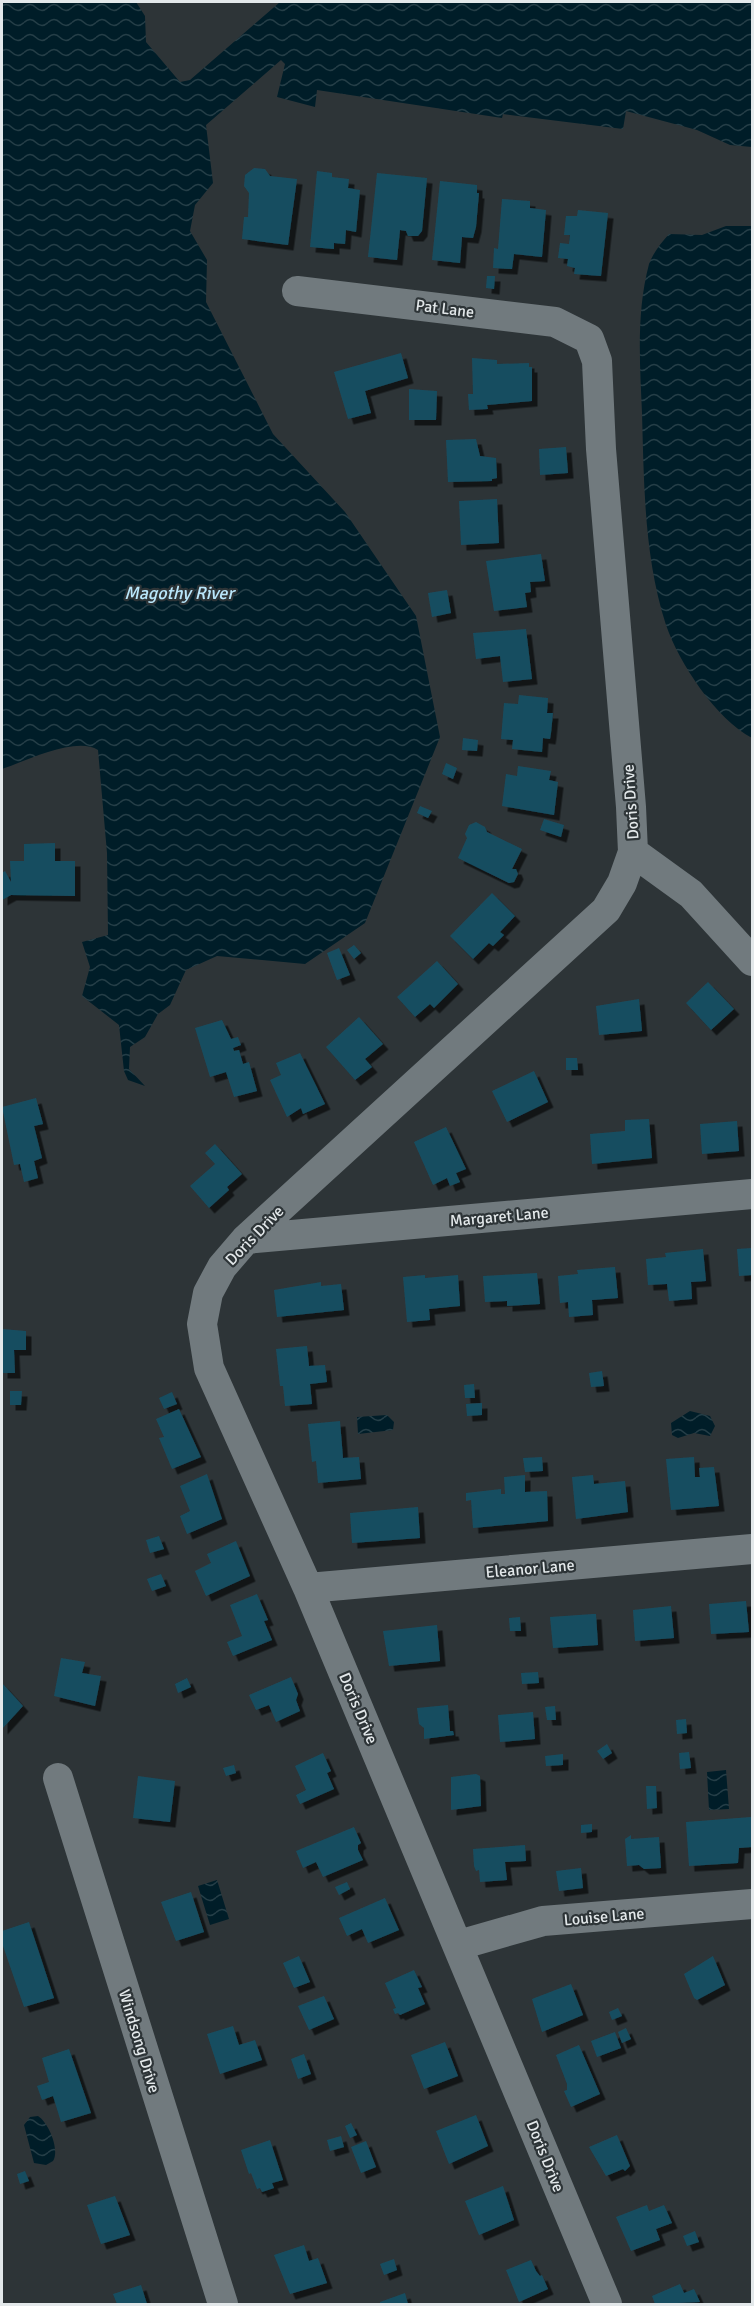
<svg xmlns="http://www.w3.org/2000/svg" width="754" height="2306" font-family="Signika,sans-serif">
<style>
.water{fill:url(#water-waves)}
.building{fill:#194d60;filter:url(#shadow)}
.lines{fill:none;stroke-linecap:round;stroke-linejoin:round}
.minor{stroke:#717a7e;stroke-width:30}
.labels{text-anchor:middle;stroke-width:4.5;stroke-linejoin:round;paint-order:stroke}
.street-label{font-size:16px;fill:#e3e8ea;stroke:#2d3437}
.water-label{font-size:18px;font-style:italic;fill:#bae7fb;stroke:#2d3437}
</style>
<defs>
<pattern id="water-waves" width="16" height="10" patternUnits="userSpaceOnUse" patternTransform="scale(1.5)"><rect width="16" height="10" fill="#001d28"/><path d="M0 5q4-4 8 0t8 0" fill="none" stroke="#253e47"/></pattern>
<filter id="shadow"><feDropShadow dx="5.5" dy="5.5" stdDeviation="0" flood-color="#0009"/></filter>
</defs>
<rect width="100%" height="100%" fill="#2d3437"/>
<path class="water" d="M2,2H136L145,16L146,42L180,82L190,80L280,2H752V147L730,145L697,130L626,111L623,129L503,114L502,118L317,90L315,107L277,97L285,64L281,60L206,125L213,183L195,205L190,231L207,260L206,302L273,434L345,512L416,616L440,737L365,923L305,964L217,956L186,970L170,1005L158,1014L145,1037L130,1047L129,1069L145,1086L128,1080L124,1071L119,1025L82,996L90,967L82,942L108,935L107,853L98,750C76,736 26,761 2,769Z
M726,226H752V738C716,719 679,663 666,625C644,557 644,484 642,413C640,364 636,313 649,264C653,253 661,243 669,234L702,235Z
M690,1411L710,1416L715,1426L710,1436L694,1433L678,1438L672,1435L671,1423Z
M387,1415L394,1422L393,1430L358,1434L357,1417Z
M726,1770L729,1809L709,1810L707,1772Z
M217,1880L229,1919L210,1925L198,1886Z
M38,2116C49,2123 60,2150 53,2161L46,2165L34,2163L24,2125L30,2117Z"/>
<path class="building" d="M254,168L265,169L270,176L297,179L288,245L242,239L244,217H248L249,193L244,186L245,175Z
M317,171L332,173V177L349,179L348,188L360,190L356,232L346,230L345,244L334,243V249L310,247Z
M377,173L427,178L422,231L418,236H408L406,231L400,230L397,260L368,257Z
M440,181L477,185V193H479L476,227L473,238L462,237L460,263L432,260Z
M502,199L530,201V208L546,210L542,257L514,254L512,269L493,268L494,248L498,249Z
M578,210L608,213L601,276L574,274L575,268L567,266L568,259L558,258L560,243L569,244L570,235H564L566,216H577Z
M487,276H495L494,289L486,288Z
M401,353L408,378L365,391L371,413L348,419L334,372Z
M472,358L497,360V364L529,363V367H532V401L487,405L488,409L469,410L468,394H473Z
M409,389L437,391L436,420H409Z
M476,439L480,456L496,458L497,478L492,479V481L448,482L446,440Z
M566,447L568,473L540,475L539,449Z
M497,499L499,543L461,545L459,501Z
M541,554L545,581L530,582L531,592L525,593L527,607L494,611L486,561Z
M447,590L451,613L432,617L428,593Z
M526,629L532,679L503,682L500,656L476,659L473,633Z
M519,695L548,698L547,713H553L551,733L550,739L543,738L542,752L512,749L513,740L501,739L504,703L518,704Z
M463,738L478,740L477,751L462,750Z
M446,763L457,768L453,779L442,774Z
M518,766L551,771L549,780L558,782L554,815L502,806L506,774L517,776Z
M420,806L432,811L428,818L417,813Z
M544,819L564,825L561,837L540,830Z
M476,822L485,827L487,832L522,849L512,869H516L518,874L514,882L509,883L458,858L467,838L465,834L469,825Z
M55,843V861H75V896L11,895L2,900V873L5,871L11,882L10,861H24V844Z
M492,893L515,916L500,932L504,935L493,946L489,943L473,959L450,936Z
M354,945L361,953L354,959L347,950Z
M339,948L350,975L337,980L327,953Z
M437,961L458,984L434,1008L430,1004L415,1017L397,997Z
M708,982L734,1009L711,1030L686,1003Z
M639,999L642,1031L599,1035L596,1006Z
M359,1017L383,1044L365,1059L372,1067L355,1080L326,1047Z
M222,1020L231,1039L238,1037L241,1045L233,1048L234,1051L239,1050L243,1064L249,1062L257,1091L234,1097L226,1072L210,1077L195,1028Z
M300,1053L325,1104L303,1114L301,1108L287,1117L270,1080L281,1075L276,1063Z
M566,1058H577L578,1070H566Z
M534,1071L548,1102L507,1122L492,1091Z
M36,1098L43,1124L34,1126L42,1158L34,1161L38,1178L24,1182L20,1164L14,1165L2,1107Z
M649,1119L652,1158L592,1164L590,1134L625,1131V1120Z
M737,1121L739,1151L702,1154L700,1124Z
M446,1127L466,1169L456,1173L460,1182L450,1186L447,1178L433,1185L414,1142Z
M215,1144L242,1174L227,1187L229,1190L209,1208L190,1186L215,1164L205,1153Z
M752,1248V1275L739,1276L737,1249Z
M703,1249L706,1281L691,1282L692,1299L669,1301L667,1284L648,1285L646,1259L666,1257L665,1253Z
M615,1267L618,1298L592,1300L593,1315L569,1317L568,1302L560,1303L558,1276L578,1274L577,1270Z
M537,1273L540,1304L507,1306V1301L485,1302L483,1276Z
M425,1275V1278L458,1275L460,1306L429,1309L430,1320L407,1322L403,1277Z
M321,1282V1286L341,1284L344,1310L277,1317L274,1290Z
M2,1329L26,1331V1350H14L15,1373H2Z
M307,1346L309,1366L325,1365L327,1382L310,1384L312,1404L285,1406L283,1386H280L276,1349Z
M602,1371L604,1386L591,1387L589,1373Z
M474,1384L475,1398H465L464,1385Z
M10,1391H22L21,1405H10Z
M172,1392L177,1404L164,1409L159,1398Z
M482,1403V1415L467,1416L466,1404Z
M179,1409L201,1457L172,1469L159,1438L164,1437L156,1419Z
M340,1421L343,1458L359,1457L361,1479L318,1483L316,1461L312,1462L308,1424Z
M542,1457L543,1471L525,1472L523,1458Z
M694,1457L695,1477H700L699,1468L714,1467L719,1506L671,1510L666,1459Z
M207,1474L222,1519L187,1534L180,1516L190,1511L180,1486Z
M525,1475V1492L547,1491L548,1521L473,1528L471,1500L466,1501V1493L501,1489V1494H505L504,1477Z
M593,1475L594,1484L625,1481L628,1512L576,1519L572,1477Z
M418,1507L420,1538L352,1543L350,1513Z
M159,1536L164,1549L150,1553L146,1540Z
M236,1541L250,1576L206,1596L195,1571L211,1563L207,1554Z
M161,1574L166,1586L152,1591L147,1579Z
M257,1594L268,1620L264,1621L272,1640L233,1656L227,1642L242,1636L230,1605Z
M746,1601L749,1632L711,1634L709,1604Z
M671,1606L674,1638L635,1641L633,1610Z
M593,1614H596L598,1645L553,1648L550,1617Z
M520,1617L521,1631H510L509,1618Z
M437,1625L440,1661L389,1666L383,1631Z
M61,1658L85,1662L82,1673L101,1676L95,1706L54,1696Z
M538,1672L539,1683L522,1684L521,1673Z
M291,1677L298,1694L296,1700L300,1711L276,1722L269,1705L256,1710L249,1695Z
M187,1678L191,1687L178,1693L175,1684Z
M2,1683L23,1706L2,1729Z
M448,1705L450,1731H453L454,1735L424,1739V1728L419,1724L417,1708Z
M555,1706L556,1720H547L545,1707Z
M533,1712L535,1739L500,1742L498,1715Z
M686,1719L687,1733L677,1734L676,1720Z
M607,1744L612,1753L603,1759L597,1751Z
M689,1752L691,1768L680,1769L679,1753Z
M323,1753L331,1771L327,1773L334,1789L300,1804L296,1795L306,1790L295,1766Z
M563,1754V1765L546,1766L545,1756Z
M234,1765L236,1773L226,1776L223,1768Z
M476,1774L480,1776L481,1806L451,1810V1777Z
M138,1776L175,1781L170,1822L133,1818Z
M646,1786H656L657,1808L647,1809Z
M751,1817L752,1847L739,1848L738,1863L689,1866L686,1822Z
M592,1824V1832L581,1833V1825Z
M354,1827L361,1843L358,1845V1850L363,1860L323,1877L316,1862L303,1868L296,1851Z
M631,1835V1839L659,1837L661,1868L644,1869L639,1865L627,1866L625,1839Z
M525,1845L526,1861L505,1862L507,1880L480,1882L479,1870L476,1871L474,1866L473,1849Z
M581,1868L583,1888L559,1891L556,1871Z
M347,1882L350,1889L339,1895L335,1887Z
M191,1892L204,1932L176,1941L161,1902Z
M385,1898L399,1930L368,1943L362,1929L347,1936L339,1918Z
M29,1922L54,1998L24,2007L2,1943V1931Z
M299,1956L310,1982L294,1988L283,1963Z
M713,1956L725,1985L697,2000L694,1998L684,1974Z
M414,1970L422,1987L418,1988L425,2004L400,2015L398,2013L395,2014L393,2009L396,2008L385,1983Z
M571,1984L583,2015L542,2032L532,1999Z
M324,1996L334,2019L309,2030L298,2006Z
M618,2008L622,2016L612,2020L609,2012Z
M233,2026L239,2045L255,2040L262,2060L220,2074L207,2034Z
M626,2028L631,2039L622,2043L618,2032Z
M615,2032L621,2048L597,2057L591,2041Z
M445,2042L458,2076L424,2089L411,2055Z
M579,2045L600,2094L571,2107L564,2091L567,2090V2084L556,2055Z
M69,2049L91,2113L61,2122L53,2096L42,2100L37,2086L49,2082L42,2058Z
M304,2054L311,2074L298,2079L291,2059Z
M476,2115L488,2146L449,2164L436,2131Z
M351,2123L357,2135L350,2138L345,2126Z
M617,2135L630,2166L625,2171L623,2169L606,2176L589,2147Z
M341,2136L344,2147L330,2151L327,2140Z
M270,2140L283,2180L272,2183L274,2188L262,2192L260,2188L257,2189L251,2173L249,2174L241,2150Z
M366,2141L376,2167L361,2173L351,2147Z
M25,2171L29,2181L20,2184L17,2174Z
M503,2186L514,2220L479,2235L465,2201Z
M115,2196L130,2235L101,2244L87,2205Z
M647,2205L649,2211L664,2205L672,2223L656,2229L660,2240L631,2251L616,2217Z
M695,2231L699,2242L687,2246L683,2236Z
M304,2245L309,2261L318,2258L327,2283L290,2294L274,2255Z
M394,2259L397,2270L384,2275L380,2264Z
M531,2260L536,2271L540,2276L542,2275L548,2289L519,2302L506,2270Z
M680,2284L684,2293L694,2289L700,2302L655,2304L652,2296Z
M141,2285L147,2304H117L113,2294Z
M405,2293L408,2304H380V2302Z"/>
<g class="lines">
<path class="minor" d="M297,291L555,322L589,339L597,361L601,449L631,807L633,852L622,883L606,910L246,1239L222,1267L208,1293L202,1324L209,1368L308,1588L607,2304
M633,852L691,894L752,961
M246,1239L752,1194
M308,1588L752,1549
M58,1778L223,2304
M459,1945L543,1921L752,1904"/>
</g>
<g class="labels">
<g class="street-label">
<text transform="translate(445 308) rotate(7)" y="6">Pat Lane</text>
<text transform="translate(630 802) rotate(-94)" y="6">Doris Drive</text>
<text transform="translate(499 1216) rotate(-5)" y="6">Margaret Lane</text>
<text transform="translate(254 1235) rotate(-46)" y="6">Doris Drive</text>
<text transform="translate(530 1568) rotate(-5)" y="6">Eleanor Lane</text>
<text transform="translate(359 1708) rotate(67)" y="6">Doris Drive</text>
<text transform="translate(604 1916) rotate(-5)" y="6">Louise Lane</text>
<text transform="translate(140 2041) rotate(73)" y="6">Windsong Drive</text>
<text transform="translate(546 2156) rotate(68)" y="6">Doris Drive</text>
</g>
<g class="water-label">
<text x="179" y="599">Magothy River</text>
</g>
</g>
<rect width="754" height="2306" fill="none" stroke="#e3e8ea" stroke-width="6"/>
</svg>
